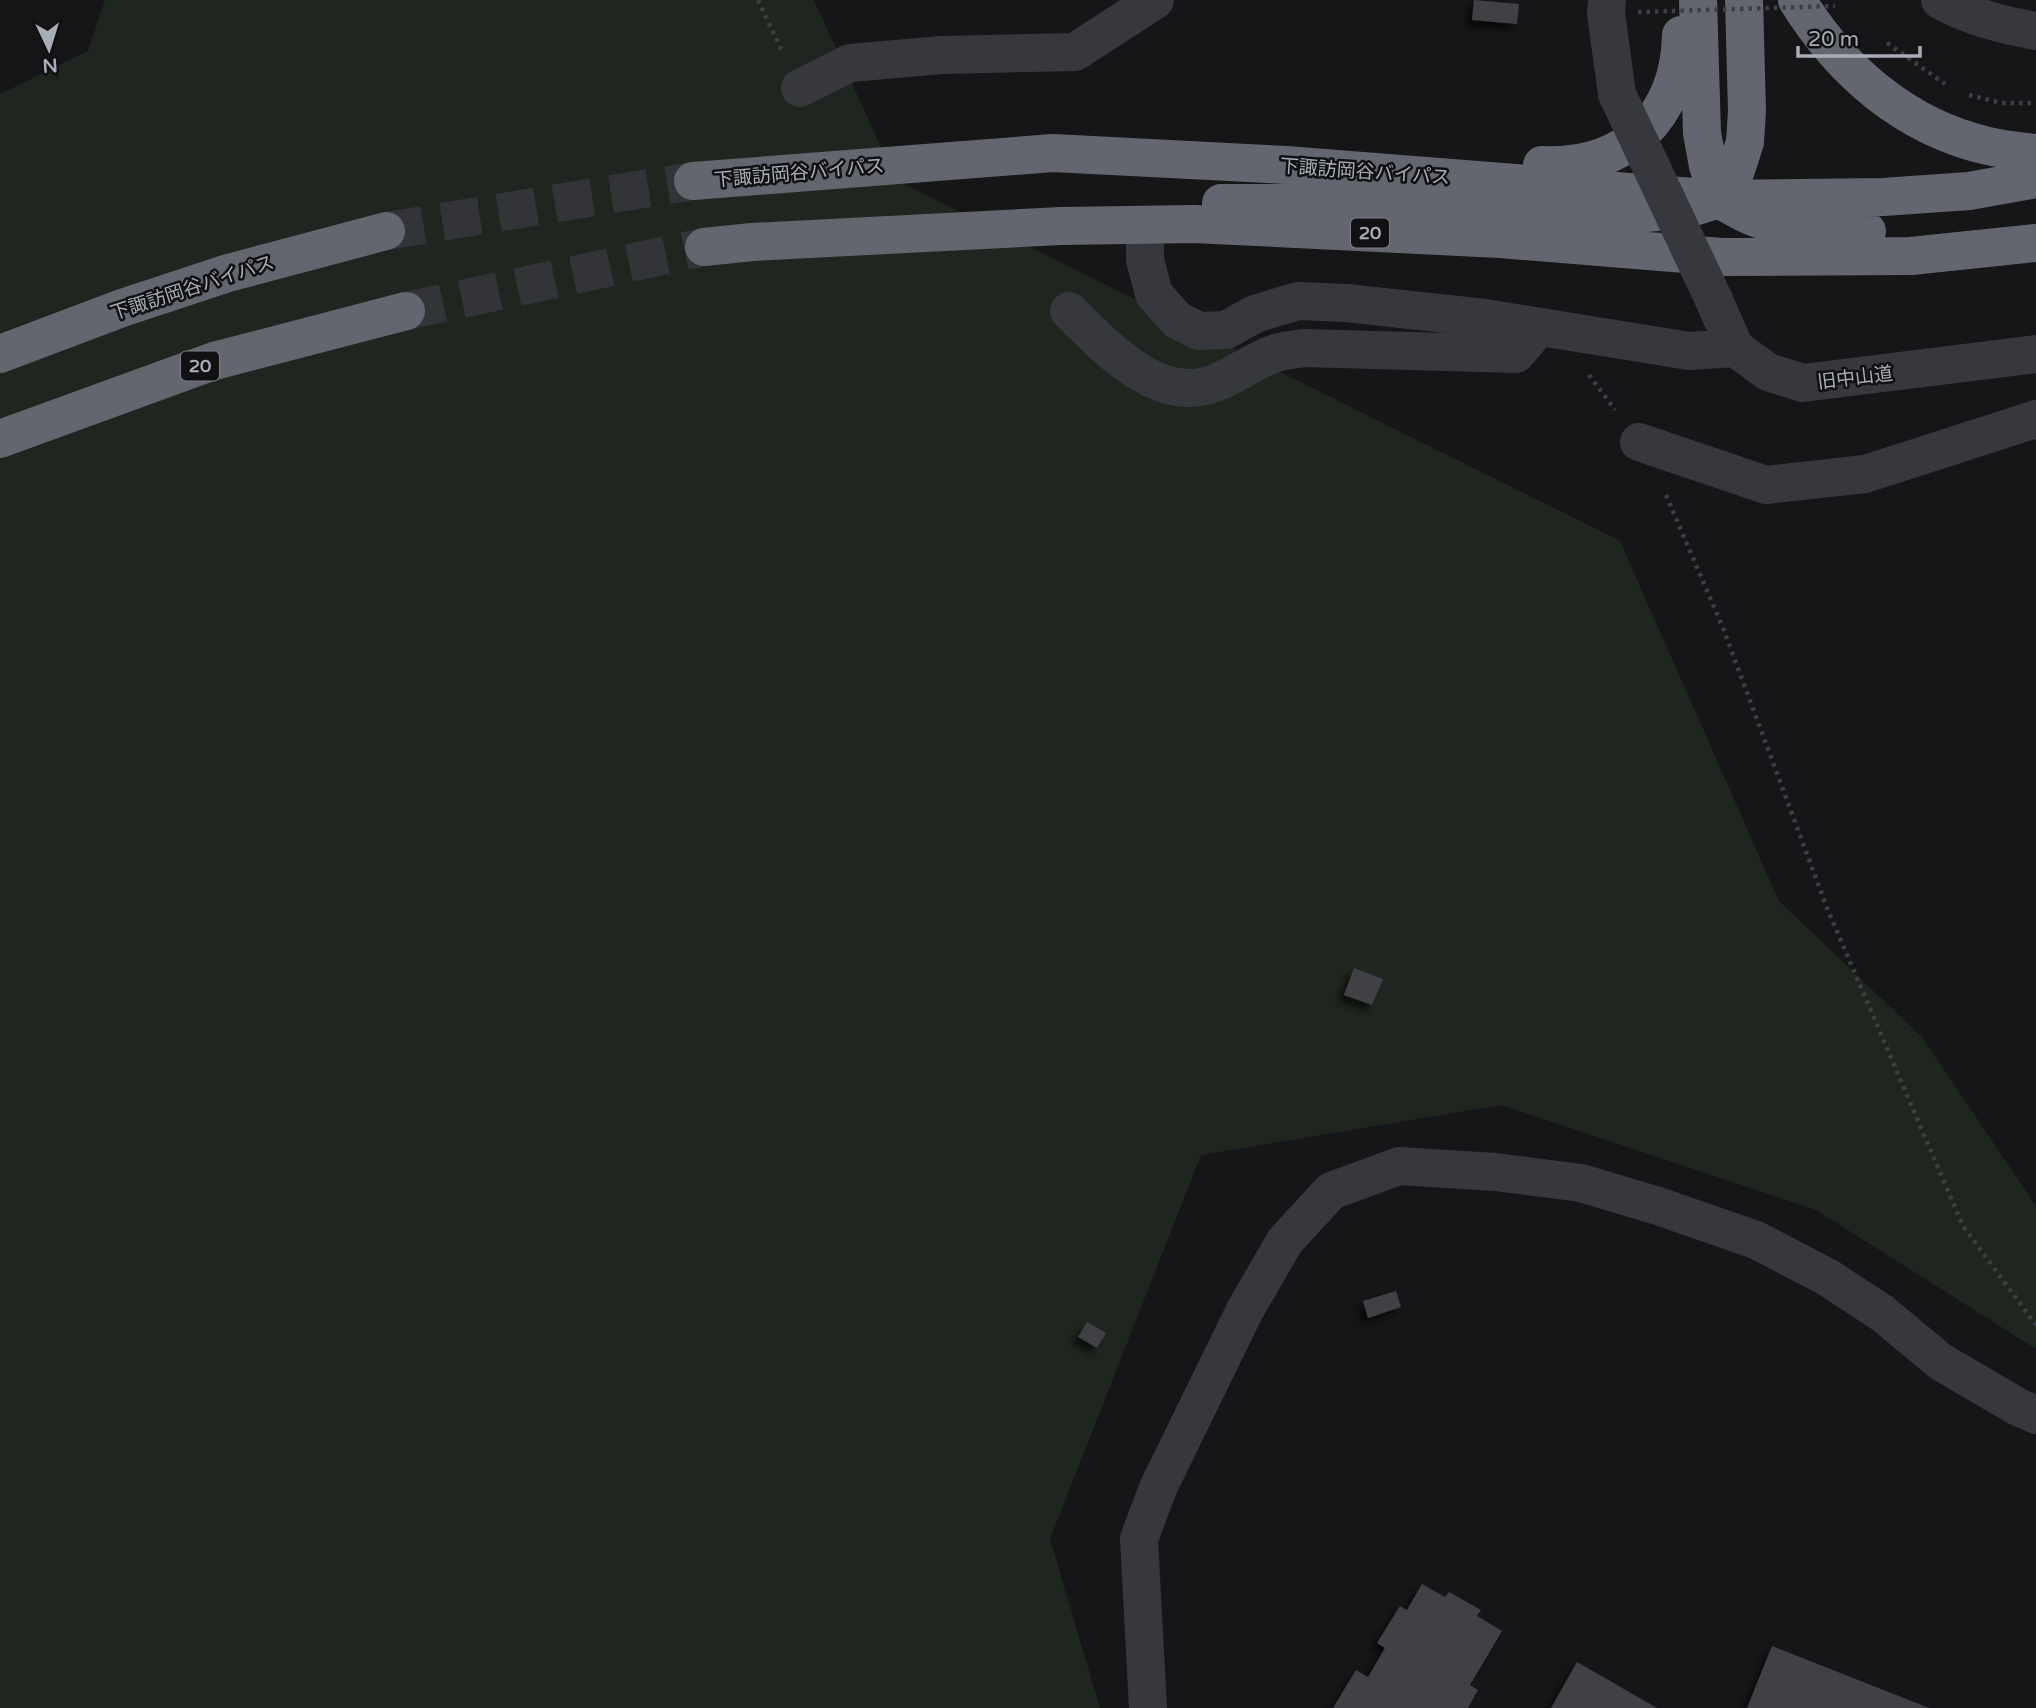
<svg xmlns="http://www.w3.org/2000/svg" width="2036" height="1708" font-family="'Varela Round','Noto Sans JP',sans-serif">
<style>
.green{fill:#1e261f}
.building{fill:#404145;filter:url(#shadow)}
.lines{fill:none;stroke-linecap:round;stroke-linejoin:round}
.highway-tunnel{stroke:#333438;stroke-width:38;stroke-dasharray:38 19;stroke-linecap:butt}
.path{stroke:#3d3f44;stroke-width:4.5;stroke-dasharray:3.5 5;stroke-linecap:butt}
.minor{stroke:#37383d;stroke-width:38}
.highway{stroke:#63666e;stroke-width:38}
.path-bridge{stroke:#3d3f44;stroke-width:4.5;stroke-dasharray:3.5 5;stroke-linecap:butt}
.minor-bridge{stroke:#37383d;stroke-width:38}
.labels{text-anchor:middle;stroke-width:5;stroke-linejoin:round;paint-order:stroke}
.shield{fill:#111113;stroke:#7b7e86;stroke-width:2}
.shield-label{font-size:18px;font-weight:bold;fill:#a8adb8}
.street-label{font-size:19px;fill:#a8adb8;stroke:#111113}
</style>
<defs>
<filter id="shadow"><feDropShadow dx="-6" dy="6" stdDeviation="3.5" flood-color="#0009"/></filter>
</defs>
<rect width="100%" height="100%" fill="#161618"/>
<path class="green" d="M105,0H814L896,180L1620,541L1779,901L1922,1037L2036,1206V1349L1816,1210L1501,1105L1201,1155L1050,1539L1100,1708H0V94L88,51Z"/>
<path class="building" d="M1474,0L1519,4L1517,24L1472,20Z
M1354,968L1383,979L1372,1005L1344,995Z
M1396,1291L1401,1307L1368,1318L1363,1301Z
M1087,1322L1106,1333L1097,1348L1078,1337Z
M1422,1584L1445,1597L1449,1592L1481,1610L1477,1616L1502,1631L1470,1685L1478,1690L1468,1708H1333L1356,1670L1368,1677L1385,1648L1377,1643L1400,1606L1407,1610Z
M1772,1646L1929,1708H1747Z
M1577,1662L1657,1708H1551Z"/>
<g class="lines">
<path class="highway-tunnel" d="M386,231L693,181
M406,311L704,247"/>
<path class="path" d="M758,0L783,53
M1887,43L1945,84
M1969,95L2002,103H2036
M1589,375L1615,410
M1666,495L1723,628L1827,908L1963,1226L2036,1325"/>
<path class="minor" d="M1607,0L1606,13L1617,94
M1940,0C1970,17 2003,25 2036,31
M800,88L850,63L942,55L1075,52L1155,0
M1145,226V260L1154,294L1177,320L1199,331L1226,330L1255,314L1298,301L1346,303L1485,318L1689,351L1735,348
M1714,300L1735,348L1768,372L1803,383L2036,354
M1069,311C1105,346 1158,406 1215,383C1235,375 1253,362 1273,354C1282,350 1294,350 1304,348L1516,354L1539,327
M1639,442L1766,485L1865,474L2036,419
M1148,1708L1139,1539L1158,1488L1245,1310L1285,1241L1331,1191L1399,1166L1496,1172L1581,1183L1658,1206L1756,1240L1827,1277L1882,1313L1941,1362L2018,1407L2036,1415"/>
<path class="highway" d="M1698,0L1702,133L1708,166L1719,199C1730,205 1741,212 1753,217C1788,231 1830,231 1867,231
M1797,0C1841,71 1905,127 1988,146C2004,150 2020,151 2036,153
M1542,165C1625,169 1679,118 1681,35
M693,181L1053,153L1286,165L1719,199L1883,197L1969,191L2036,179
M1221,203H1398L1604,217L1688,209L1719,199L1736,170L1745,142L1747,111L1744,0
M704,247L752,242L1061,226L1194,224L1500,239L1722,257L1911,256L2036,243
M0,354L122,308L228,273L386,231
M0,439L214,361L406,311"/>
<path class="path-bridge" d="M1638,12L1835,6"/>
<path class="minor-bridge" d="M1617,94L1714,300"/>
</g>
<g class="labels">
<g class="shield">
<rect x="1351" y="218.5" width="38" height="29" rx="5"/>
<rect x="181" y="351.5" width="38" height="29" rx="5"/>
</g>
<g class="shield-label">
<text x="1370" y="239">20</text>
<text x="200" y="372">20</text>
</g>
<g class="street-label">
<text transform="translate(1365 171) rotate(4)" y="7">下諏訪岡谷バイパス</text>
<text transform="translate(799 172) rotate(-5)" y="7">下諏訪岡谷バイパス</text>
<text transform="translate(192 287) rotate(-18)" y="7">下諏訪岡谷バイパス</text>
<text transform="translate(1855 377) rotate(-7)" y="7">旧中山道</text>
</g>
</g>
<g transform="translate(49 49) rotate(176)" stroke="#111113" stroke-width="5" paint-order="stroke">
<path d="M0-5L12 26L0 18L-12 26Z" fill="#a8adb8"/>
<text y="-10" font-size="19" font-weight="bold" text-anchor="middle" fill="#a8adb8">N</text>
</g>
<path d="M1798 46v10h122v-10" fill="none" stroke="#a8adb8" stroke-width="3.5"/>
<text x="1808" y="46" font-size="21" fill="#a8adb8" stroke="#111113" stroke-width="5" paint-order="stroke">20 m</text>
</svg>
